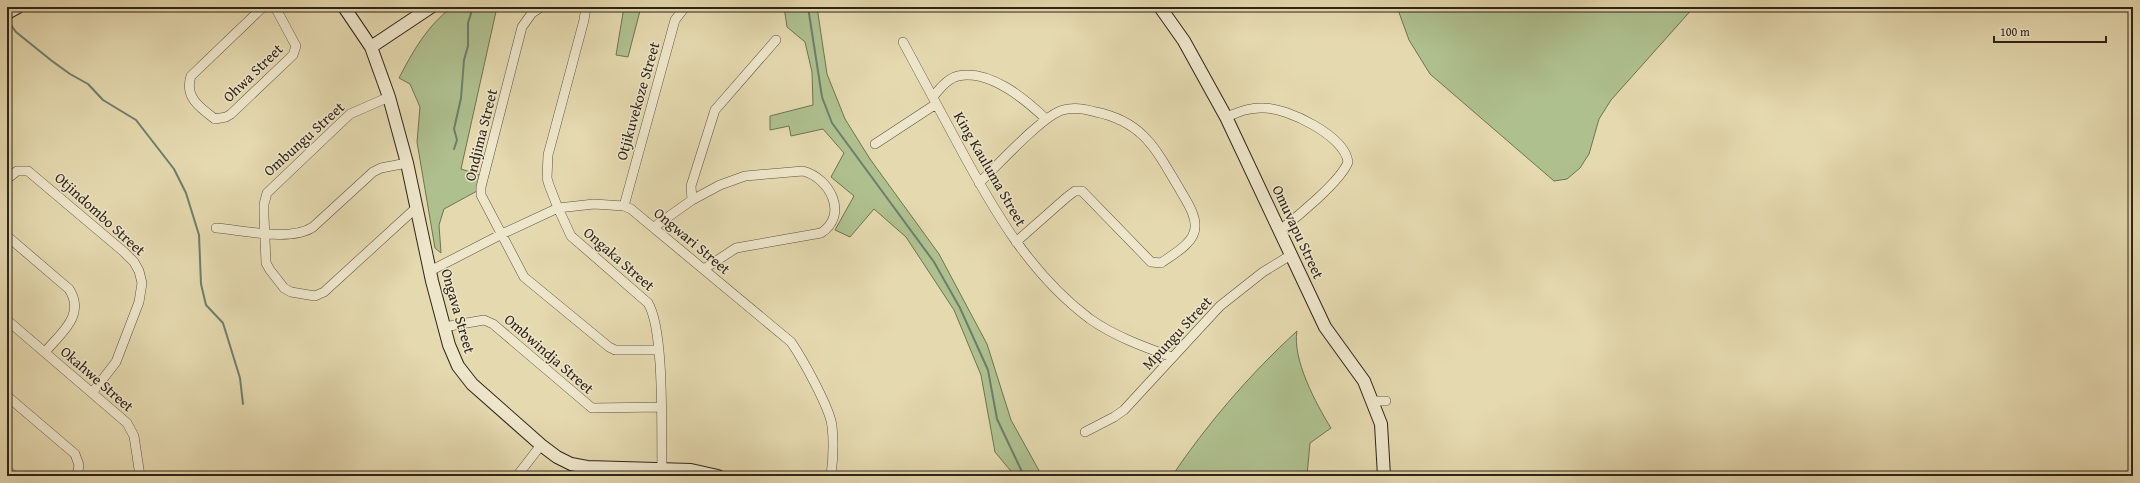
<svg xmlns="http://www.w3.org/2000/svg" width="2140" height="483" font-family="'Gentium Book Plus',serif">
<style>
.green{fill:#afc08f;stroke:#6f7254}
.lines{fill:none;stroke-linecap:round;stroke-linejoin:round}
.stream{stroke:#6d7e6e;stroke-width:2}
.street-casing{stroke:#5c513e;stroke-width:10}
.secondary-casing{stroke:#2f2419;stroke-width:14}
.street{stroke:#eee6cb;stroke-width:9}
.secondary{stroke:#eee6cb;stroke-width:12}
.labels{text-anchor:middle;stroke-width:3;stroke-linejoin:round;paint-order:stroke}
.street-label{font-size:15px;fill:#2f2419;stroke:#eee6cb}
</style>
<rect width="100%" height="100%" fill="#e5d9af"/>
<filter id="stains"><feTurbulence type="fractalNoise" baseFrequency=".005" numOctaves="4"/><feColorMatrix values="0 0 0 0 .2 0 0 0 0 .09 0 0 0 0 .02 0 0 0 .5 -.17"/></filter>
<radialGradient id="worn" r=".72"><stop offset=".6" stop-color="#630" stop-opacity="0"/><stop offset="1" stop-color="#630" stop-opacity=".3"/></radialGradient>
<path class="green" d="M452,7H497L461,169L480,175L477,191L444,209L439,225L441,253L435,248L417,142L420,107L410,84L399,78C413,51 427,26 452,7Z
M624,7H641L628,57L616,55Z
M784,7H817L827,74L845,119L870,159L939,254L987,344L1011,420L1042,476H1015L995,452L981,375L954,310L906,237L874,209L850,237L835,230L854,196L831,177L844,153L823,129L791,136L789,126L770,130V116L813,105L812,72L805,42L787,27Z
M1397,7H1694L1611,100L1599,119L1589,154L1580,168L1567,179L1554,181L1430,74L1409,40Z
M1297,331C1292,359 1316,404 1331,428L1310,443L1307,476H1172C1207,424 1250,374 1297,331Z"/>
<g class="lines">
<path class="stream" d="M808,7L822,97L832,123L934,262L960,308L988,370L997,419L1024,476
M8,21L16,32L52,61L70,74L88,84L103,100L136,120L174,169L186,193L199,235L201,284L206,305L223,323L240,378L243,404
M454,149L457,140L454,129L461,98L464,60L468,46V23L473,7"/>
<defs>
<path id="street" d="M263,7L191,76C184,97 200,108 215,119L226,117L231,114L293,55L296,46L275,7
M541,7L532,13L522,27L481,187V195L524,277L609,347L615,350H658
M586,7L584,20L548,155L547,178L549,185L558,208L571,236L648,303C665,331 661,433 662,469
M903,42C922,77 940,111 959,146C994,211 1030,274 1090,319C1114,336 1144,347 1172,357
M389,97L350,114L267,193L264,204V216L266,263L270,270L284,288L291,292L315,296L324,292L417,207
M933,97C939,89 948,78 958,76C990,69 1025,99 1046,119
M1226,117C1239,112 1250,107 1264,108C1288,108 1345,136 1348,162C1341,181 1297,217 1280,230
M875,144L936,104
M7,179L17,171H28L124,252L134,262L139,271L142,283L139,302L116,362L92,393
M979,183C996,167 1043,115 1063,110C1073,107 1086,109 1096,112C1144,122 1156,150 1179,188C1185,199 1196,214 1195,227C1195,243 1172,255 1161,263L1151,262L1082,191H1075L1067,197L1016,242
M692,200L691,186L715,110L776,40
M624,206L675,20L685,7
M654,227L692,200L720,185L745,176L803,171C830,178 849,215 821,233L736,248L704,269
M216,228C242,230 291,242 313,227L373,172L381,168L407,163
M7,236L69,289C86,315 61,333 45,352
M430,271L502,234L558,208L594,204L624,206L631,209L791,342C802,358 830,408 832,426C834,443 833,460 831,476
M7,320L127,423L134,436L140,476
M444,327L484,320L493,324L592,408L661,407
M7,396L75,454L79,465L77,476
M1373,401H1386
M1085,432L1114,417L1124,410L1220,306L1263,272L1291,255
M7,470L14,476
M517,476L541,445"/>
<path id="secondary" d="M344,7L371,47L389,97L407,163L432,281L449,345L458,366L472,384L541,445L557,457L571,464L587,467L691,470L718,476
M1160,7L1184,41L1226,117L1325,327L1364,381L1381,424L1384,476
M7,13L18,7
M371,47L431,7"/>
</defs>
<use href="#street" class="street-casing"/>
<use href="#secondary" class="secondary-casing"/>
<use href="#street" class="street"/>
<use href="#secondary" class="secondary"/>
</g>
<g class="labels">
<g class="street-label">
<text transform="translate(253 73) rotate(-44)" y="5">Ohwa Street</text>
<text transform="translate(638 101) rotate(-74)" y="5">Otjikuvekoze Street</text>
<text transform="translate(481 135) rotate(-76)" y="5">Ondjima Street</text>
<text transform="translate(304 139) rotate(-42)" y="5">Ombungu Street</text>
<text transform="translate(990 169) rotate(60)" y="5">King Kauluma Street</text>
<text transform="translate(100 214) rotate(42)" y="5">Otjindombo Street</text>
<text transform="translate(1298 232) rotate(65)" y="5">Omuvapu Street</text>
<text transform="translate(692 241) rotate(40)" y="5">Ongwari Street</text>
<text transform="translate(619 259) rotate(41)" y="5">Ongaka Street</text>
<text transform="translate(458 311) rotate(74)" y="5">Ongava Street</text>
<text transform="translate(1177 333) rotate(-47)" y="5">Mpungu Street</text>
<text transform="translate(549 354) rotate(41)" y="5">Ombwindja Street</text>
<text transform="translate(97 379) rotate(41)" y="5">Okahwe Street</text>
</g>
</g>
<rect width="2140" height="483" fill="none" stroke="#e5d9af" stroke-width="24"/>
<rect x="8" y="8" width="2124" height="467" fill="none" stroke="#2f2419" stroke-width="2"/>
<rect x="12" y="12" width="2116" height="459" fill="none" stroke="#2f2419"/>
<path d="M1994 36v6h112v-6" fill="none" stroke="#2f2419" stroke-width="2"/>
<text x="2000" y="36" font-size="12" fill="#2f2419" stroke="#eee6cb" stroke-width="3" paint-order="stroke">100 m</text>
<rect width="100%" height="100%" filter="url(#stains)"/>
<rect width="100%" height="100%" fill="url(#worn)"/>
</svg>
